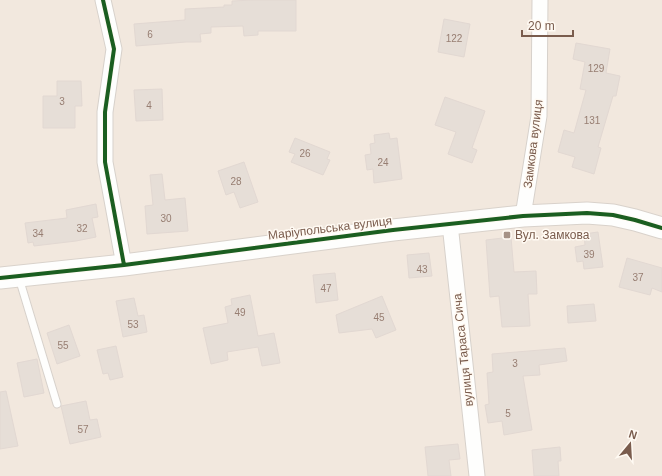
<svg xmlns="http://www.w3.org/2000/svg" width="662" height="476" font-family="Arial,sans-serif">
<style>
.residential{fill:#f2e8de}
.building{fill:#e6ded7;stroke:#e2d8d2}
.lines{fill:none;stroke-linecap:round;stroke-linejoin:round}
.lane-casing{stroke:#d7d1cb;stroke-width:9}
.street-casing{stroke:#d7d1cb;stroke-width:17}
.secondary-casing{stroke:#d9d2cb;stroke-width:23}
.lane{stroke:#fefefd;stroke-width:7}
.street{stroke:#fefefd;stroke-width:15}
.secondary{stroke:#fefefd;stroke-width:21}
.cycleway-casing{stroke:#fffaf3;stroke-width:6}
.cycleway{stroke:#1b5e20;stroke-width:4}
.poi-dot{fill:#a69286;stroke:#fffaf3;stroke-width:1.5}
.labels{text-anchor:middle;stroke-width:3;stroke-linejoin:round;paint-order:stroke}
.number-label{font-size:10px;fill:#977e72}
.street-label{font-size:12px;fill:#7a5c4d;stroke:#fffaf3}
.poi-label{font-size:12px;fill:#7a5c4d;stroke:#fffaf3;text-anchor:start}
</style>
<rect width="100%" height="100%" fill="#f9f5f0"/>
<path class="residential" d="M0,0H662V476H0Z"/>
<path class="building" d="M253,0H296V31H258V35L244,36L243,26L211,27V33L200,34L201,42H186L136,46L134,24L185,20V9L224,7V5H232V1Z
M444,19L470,24L464,57L438,52Z
M576,43L610,49L606,73L620,76L616,96H613L598,147L601,148L594,174L572,167L575,157L558,152L564,130L574,133L586,90L580,89L585,62L573,59Z
M57,81H81L82,106H75V128H43V96H57Z
M162,89L163,120L136,121L134,90Z
M445,97L485,111L472,148L477,150L472,163L448,154L456,132L435,125Z
M389,133L390,139L397,138L402,179L374,183L373,169L367,170L365,155L371,154L370,144L375,143L374,135Z
M295,138L330,152L327,159L330,160L323,175L291,162L295,154L289,152Z
M244,162L258,202L240,208L234,192L226,195L218,171Z
M162,174L165,200L185,198L188,231L147,234L145,206L153,205L150,175Z
M96,204L98,217L92,218L96,237L76,241L34,246L33,242L28,243L25,223L67,218L66,210Z
M598,232L603,267L584,269L583,261L577,262L575,247L585,245L584,234Z
M511,237L514,272L536,271L537,294H528L530,326L502,327L499,296L490,297L486,240Z
M429,253L432,276L409,278L407,255Z
M627,258L662,268V292L652,288L650,295L619,287Z
M335,273L338,300L316,303L313,275Z
M250,295L258,336L274,333L280,363L262,366L258,347L227,352L228,360L211,364L203,328L228,323L225,307L232,305L231,299Z
M382,296L396,330L376,338L372,329L339,333L336,315Z
M134,298L138,316L144,315L147,332L123,337L116,301Z
M594,304L596,321L568,323L567,306Z
M69,325L80,356L57,364L47,333Z
M116,346L123,377L110,380L108,373L103,374L97,350Z
M565,348L567,361L539,365L540,375L523,376L532,430L504,435L502,421L488,423L485,405L489,404L487,373L493,372L492,354Z
M37,359L44,393L24,397L17,363Z
M6,391L18,446L0,449V392Z
M86,401L90,420L97,419L101,437L70,444L61,406Z
M458,444L460,459L449,460L451,476H428L425,447Z
M560,447L561,461H558L559,476H534L532,450Z"/>
<g class="lines">
<defs>
<path id="lane" d="M19,278L57,404"/>
<path id="street" d="M103,0L114,49L105,112V162L124,265
M523,216L539,116L540,0
M450,224L477,476"/>
<path id="secondary" d="M0,278L124,265L393,230L523,216L587,213L613,215L635,220L662,228"/>
</defs>
<use href="#lane" class="lane-casing"/>
<use href="#street" class="street-casing"/>
<use href="#secondary" class="secondary-casing"/>
<use href="#lane" class="lane"/>
<use href="#street" class="street"/>
<use href="#secondary" class="secondary"/>
<defs>
<path id="cycleway" d="M103,0L114,49L105,112V162L124,265
M0,278L124,265L393,230L523,216L587,213L613,215L635,220L662,228"/>
</defs>
<use href="#cycleway" class="cycleway-casing"/>
<use href="#cycleway" class="cycleway"/>
</g>
<rect class="poi-dot" x="503" y="231" width="8" height="8" rx="2"/>
<g class="labels">
<g class="number-label">
<text x="150" y="38">6</text>
<text x="454" y="42">122</text>
<text x="596" y="72">129</text>
<text x="62" y="105">3</text>
<text x="149" y="109">4</text>
<text x="592" y="124">131</text>
<text x="305" y="157">26</text>
<text x="383" y="166">24</text>
<text x="236" y="185">28</text>
<text x="166" y="222">30</text>
<text x="82" y="232">32</text>
<text x="38" y="237">34</text>
<text x="589" y="258">39</text>
<text x="422" y="273">43</text>
<text x="638" y="281">37</text>
<text x="326" y="292">47</text>
<text x="240" y="316">49</text>
<text x="379" y="321">45</text>
<text x="133" y="328">53</text>
<text x="63" y="349">55</text>
<text x="515" y="367">3</text>
<text x="508" y="417">5</text>
<text x="83" y="433">57</text>
</g>
<g class="street-label">
<text transform="translate(533 144) rotate(-83)" y="4">Замкова вулиця</text>
<text transform="translate(330 228) rotate(-7)" y="4">Маріупольська вулиця</text>
<text transform="translate(463 350) rotate(-96)" y="4">вулиця Тараса Сича</text>
</g>
<g class="poi-label">
<text x="515" y="239">Вул. Замкова</text>
</g>
</g>
<g transform="translate(630 444) rotate(18)" stroke="#fffaf3" stroke-width="3" paint-order="stroke">
<path d="M0-3L7 15L0 10L-7 15Z" fill="#7a5c4d"/>
<text y="-6" font-size="11" font-weight="bold" text-anchor="middle" fill="#7a5c4d">N</text>
</g>
<path d="M522 30v6h51v-6" fill="none" stroke="#7a5c4d" stroke-width="2"/>
<text x="528" y="30" font-size="12" fill="#7a5c4d" stroke="#fffaf3" stroke-width="3" paint-order="stroke">20 m</text>
</svg>
